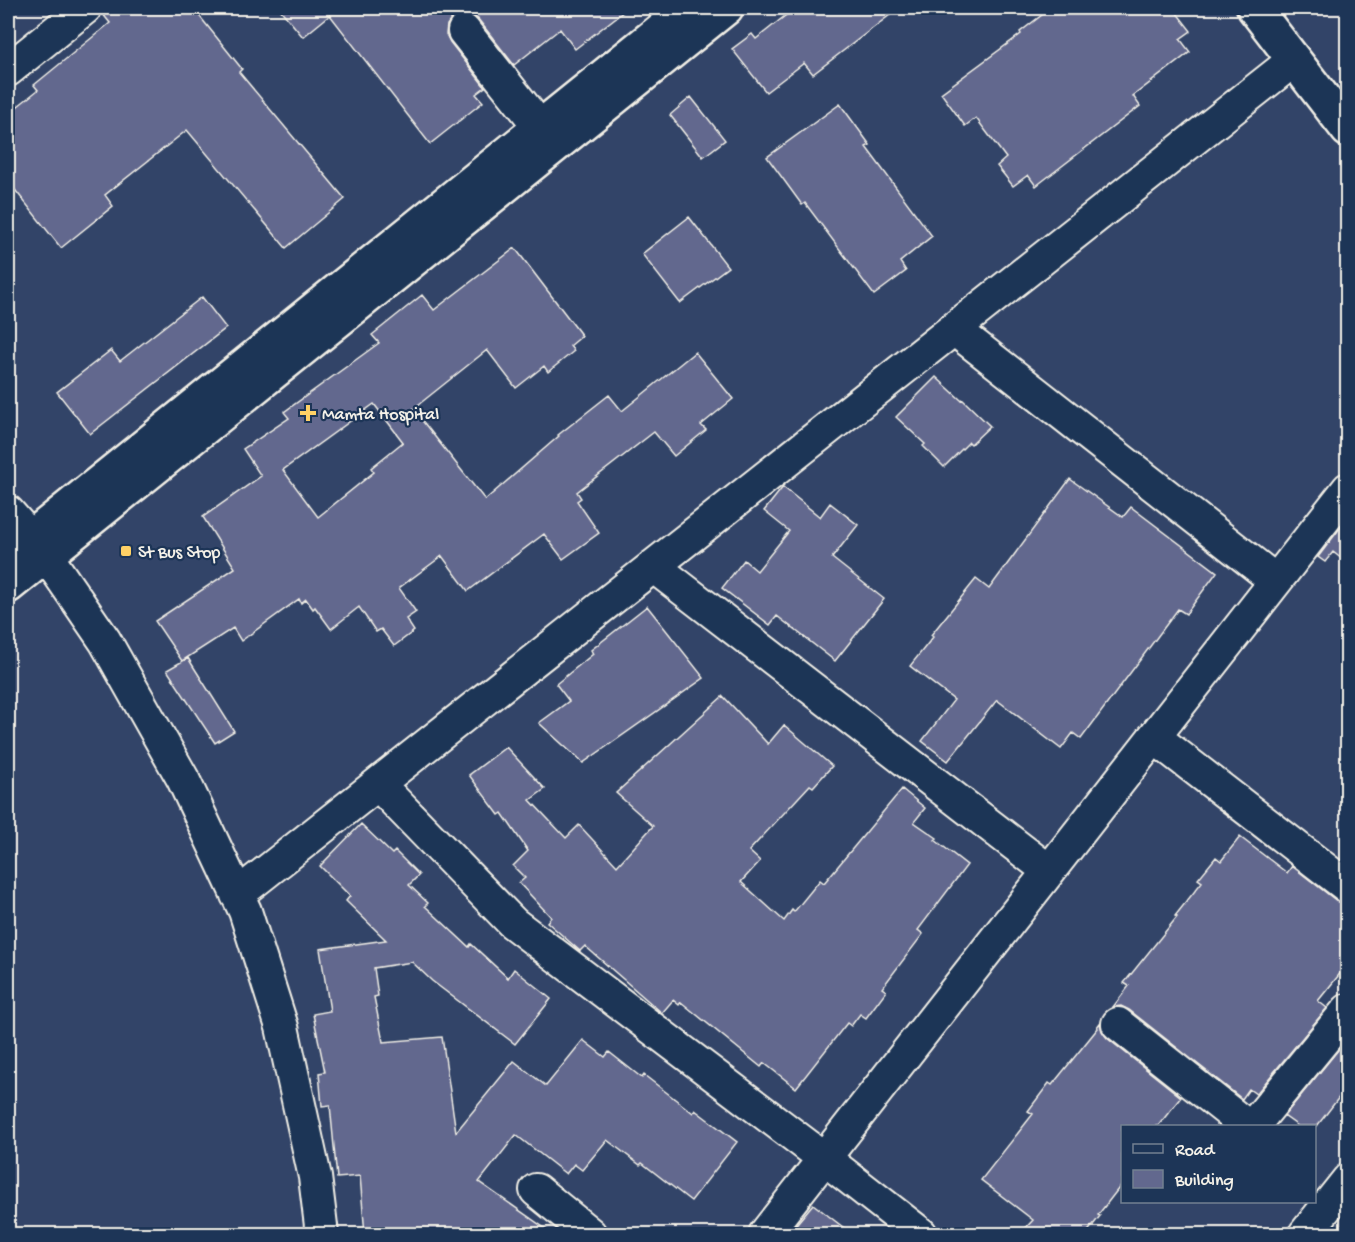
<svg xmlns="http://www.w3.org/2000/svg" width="1355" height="1242" font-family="'Gochi Hand',sans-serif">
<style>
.building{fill:#62688e;stroke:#f4f1e8;stroke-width:1.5;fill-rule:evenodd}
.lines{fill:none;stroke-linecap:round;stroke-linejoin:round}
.street-casing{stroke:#f4f1e8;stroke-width:36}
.secondary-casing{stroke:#f4f1e8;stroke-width:38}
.street{stroke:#1d3557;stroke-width:32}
.secondary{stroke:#1d3557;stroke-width:33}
.poi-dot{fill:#ffd166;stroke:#1d3557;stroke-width:2}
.labels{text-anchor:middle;stroke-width:4.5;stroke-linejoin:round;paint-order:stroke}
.poi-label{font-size:18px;fill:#f4f1e8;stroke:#1d3557;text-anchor:start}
</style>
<rect width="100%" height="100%" fill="#324468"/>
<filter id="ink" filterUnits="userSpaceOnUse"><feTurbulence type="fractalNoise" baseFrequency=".0167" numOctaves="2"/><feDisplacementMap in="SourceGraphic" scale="12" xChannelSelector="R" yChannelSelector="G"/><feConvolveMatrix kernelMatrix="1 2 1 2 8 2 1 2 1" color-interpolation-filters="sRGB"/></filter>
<g filter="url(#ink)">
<path class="building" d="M103,8H193L242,69L239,72L345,199L286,248L187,130L105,195L113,206L61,248L8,181V114L38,90L34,85L110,23L102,13Z
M279,8H628L575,49L560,29L514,65L478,19L471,15L462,13L453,17L447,25L446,34L450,42L485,87L476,94L483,102L430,144L330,15L303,37Z
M795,8H899L813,74L804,63L766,92L732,49L752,34L756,39Z
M1051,8H1173L1191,31L1180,39L1190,52L1133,96L1140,106L1036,186L1028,175L1013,186L997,166L1006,158L976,118L965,126L941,93L1021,34L1020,32Z
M691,97L725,140L703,157L670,115Z
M840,104L870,145L866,147L932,236L900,262L906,271L874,295L805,203L802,205L767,157Z
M689,217L728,267L680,303L642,254Z
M515,248L582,336L570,346L574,351L548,372L544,366L516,388L487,350L413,409L485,500L559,436L558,435L609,395L622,411L695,352L733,399L701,425L706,430L674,456L654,432L577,492L581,498L577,501L599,533L563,559L544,534L468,591L442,556L399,588L416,612L406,619L414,631L394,646L381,629L376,632L359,607L331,629L315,607L313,609L306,599L301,603L299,599L241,641L233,628L182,661L155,621L235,568L203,517L261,476L243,449L289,418L284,412L379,343L372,335L422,295L434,310ZM374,404L403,442L371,468L374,472L318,517L283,470Z
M202,297L226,328L90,434L57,392L111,350L120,361Z
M936,377L961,400L962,399L990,426L971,444L969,442L944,467L923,446L925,444L896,417Z
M1070,479L1123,517L1131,507L1217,572L1186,614L1178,609L1081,739L1073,733L1061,749L997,700L948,761L922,741L954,700L910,666L933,637L931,635L976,579L989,589Z
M783,487L820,517L830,503L858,525L832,558L884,599L835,661L777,616L770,625L722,588L744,560L757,571L789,531L764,511Z
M1347,519V563L1333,552L1325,562L1318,557Z
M647,606L704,678L583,763L539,723L569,701L556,684L593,654L591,650Z
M188,658L234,731L215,743L167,670Z
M723,696L768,744L784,725L832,766L813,787L810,785L749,851L760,861L741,882L784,921L792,910L794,912L820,880L824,883L902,789L925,808L914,822L937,838L935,840L967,865L918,930L923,934L882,988L886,991L866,1018L860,1014L851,1026L847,1023L796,1088L764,1063L761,1067L681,1002L679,1005L673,1000L662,1013L585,946L580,951L547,922L551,917L519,883L525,878L513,866L528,851L502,813L499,815L469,775L506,747L545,789L530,800L566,838L579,825L617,866L653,826L616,793Z
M361,824L392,854L395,851L419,875L409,885L428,903L425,906L469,947L471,944L508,978L514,969L551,999L515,1044L432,981L412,962L374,968L378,996L374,997L383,1042L442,1037L456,1132L514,1061L546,1086L583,1040L605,1057L609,1052L642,1078L644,1075L693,1113L695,1110L737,1142L691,1201L642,1163L640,1165L607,1140L582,1170L574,1164L566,1174L516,1135L479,1182L553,1234H365L360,1176L337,1178L330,1105L322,1106L319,1073L325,1072L313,1014L330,1011L320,949L386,940L346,901L350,896L320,866Z
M1240,837L1287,873L1292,866L1337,901L1347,906V965L1318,1001L1327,1008L1256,1094L1249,1089L1242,1099L1129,1010L1121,1006L1113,1007L1129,986L1124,983L1177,917L1175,916L1202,882L1198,879L1216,857L1221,861Z
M1100,1023L1102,1031L1107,1038L1181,1097L1158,1126H1122V1184L1098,1215L1100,1216L1086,1234H1020L1033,1220L981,1180L1033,1114L1028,1111L1049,1083L1052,1085L1098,1028L1097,1027Z
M1347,1039V1087L1317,1126H1298L1284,1116Z
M813,1204L852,1234H788Z"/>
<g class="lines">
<defs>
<path id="street" d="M464,31L540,127
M8,70L85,8
M954,329L1276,581
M8,512L46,555L105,641L183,779L245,911L282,1027L315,1177L322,1234
M653,566L1049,871
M1154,737L1348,887
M378,784L513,923L825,1159L921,1234
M237,895L1294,60
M1118,1024L1247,1126
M1253,1126L1348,1010
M536,1190L590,1234
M765,1234L1348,489
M1305,1234L1348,1180"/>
<path id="secondary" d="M1254,8L1348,130
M8,556L688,8
M8,586L726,8"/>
</defs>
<use href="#street" class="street-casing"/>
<use href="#secondary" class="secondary-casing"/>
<use href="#street" class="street"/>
<use href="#secondary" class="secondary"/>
</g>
</g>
<g class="poi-dot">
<path d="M305 404h6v6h6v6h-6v6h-6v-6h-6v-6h6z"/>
<rect x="120" y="545" width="12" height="12" rx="3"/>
</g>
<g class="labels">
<g class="poi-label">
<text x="322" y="419">Mamta Hospital</text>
<text x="138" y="557">St Bus Stop</text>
</g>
</g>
<rect width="1355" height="1242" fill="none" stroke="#1d3557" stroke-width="30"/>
<rect x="15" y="15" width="1325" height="1212" fill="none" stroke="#f4f1e8" stroke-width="2" filter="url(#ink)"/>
<rect x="1121" y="1125" width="195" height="78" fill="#1d3557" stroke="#738091" stroke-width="1.5"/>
<rect x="1133" y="1144" width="30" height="9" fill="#1d3557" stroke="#738091" stroke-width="1.5"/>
<text x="1175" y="1155" font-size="18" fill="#f4f1e8">Road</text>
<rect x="1133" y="1170" width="30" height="18" fill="#62688e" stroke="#738091" stroke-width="1.5"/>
<text x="1175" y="1185" font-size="18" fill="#f4f1e8">Building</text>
</svg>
